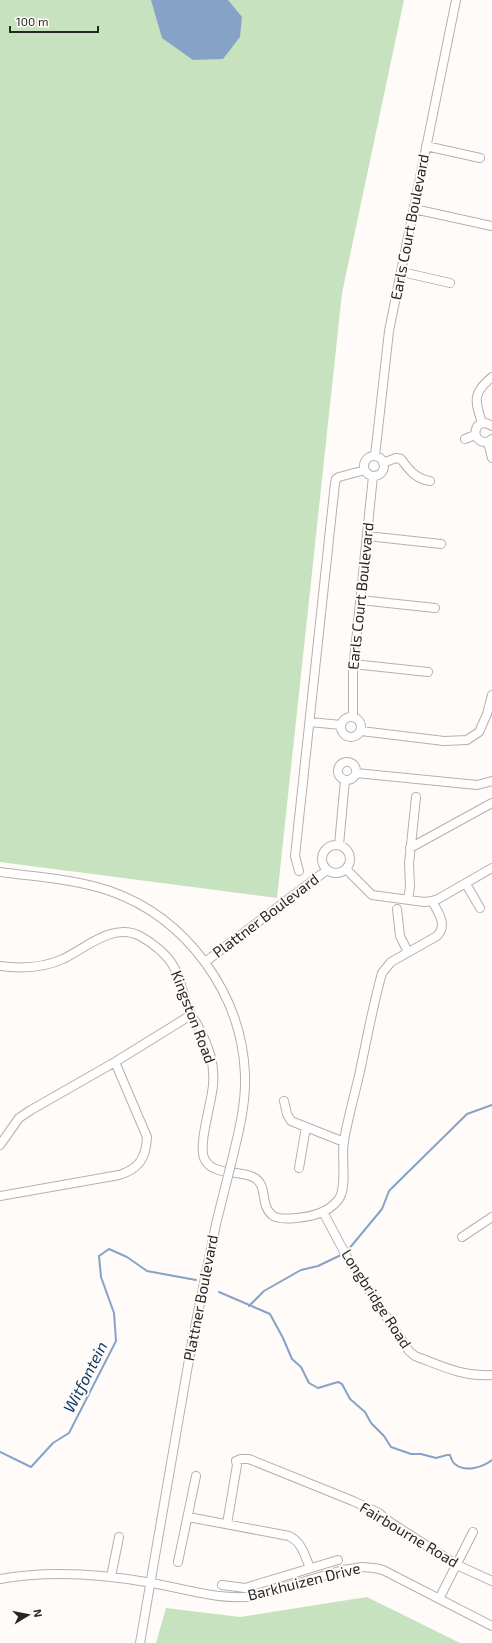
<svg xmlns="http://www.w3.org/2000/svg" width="492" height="1643" font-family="'Exo 2',sans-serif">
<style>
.green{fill:#c6e2be}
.water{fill:#86a3c7}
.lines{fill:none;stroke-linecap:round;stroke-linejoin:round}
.stream{stroke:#86a3c7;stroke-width:2}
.minor-casing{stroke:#b7b0ac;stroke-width:10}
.minor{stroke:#fff;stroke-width:8}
.minor-bridge-casing{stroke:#b7b0ac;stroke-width:10;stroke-linecap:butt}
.minor-bridge{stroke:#fff;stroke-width:8}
.labels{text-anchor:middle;stroke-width:4;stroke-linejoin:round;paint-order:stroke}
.street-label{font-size:15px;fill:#292725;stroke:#fefbf9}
.water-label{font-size:16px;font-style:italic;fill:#103a67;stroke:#fefbf9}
</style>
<rect width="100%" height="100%" fill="#fefbf9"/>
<path class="green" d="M0,0H404L342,293L277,898L0,862Z
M367,1597L460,1643H156L166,1608L240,1617Z"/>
<path class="water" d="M151,0H228L242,17L240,37L223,59L193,60L162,38Z"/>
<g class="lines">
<path class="stream" d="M348,1250L382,1209L389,1191L398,1182L467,1114L492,1105
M219,1292L270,1314L283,1338L292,1359L301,1367L309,1383L318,1388L338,1382L342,1384L350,1399L365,1412L371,1423L384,1436L391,1447L411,1454H421L436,1458L447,1455H450C451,1458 452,1462 455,1464C465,1473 483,1467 492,1460
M249,1306L264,1291L301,1270L318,1266L341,1255
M0,1452L31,1467L53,1443L69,1433L116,1341L114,1313L101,1277L99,1256L109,1249L127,1257L147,1271L196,1280"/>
<defs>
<path id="minor" d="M426,146L480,158
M414,209L492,226
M402,272L450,283
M482,423C475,401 472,393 492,377
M492,426C474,414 468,444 488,442L492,439
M465,439L475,435
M488,442L492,458
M375,456L389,331L456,0
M364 466a10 10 0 1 1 20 0a10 10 0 1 1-20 0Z
M383,463L396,458L401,459C409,470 416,479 430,481
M367,536L441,544
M360,600L435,608
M353,664L428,672
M341 727a10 10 0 1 1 20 0a10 10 0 1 1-20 0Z
M353,717V671L373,476
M310,722L341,725
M361,731L444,741L467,740L479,732L487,714L492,695
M338 771a9 9 0 1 1 18 0a9 9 0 1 1-18 0Z
M356,773L477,785L492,781
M339,845L345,780
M322 859a14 14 0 1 1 28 0a14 14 0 1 1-28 0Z
M410,848L492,803
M346,869L372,895L424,902L432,901L438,899L492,868
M299,871L295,856L335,483L336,479L339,477L365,470
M0,872C37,877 75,879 110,891C187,918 242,994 245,1075C246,1106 238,1135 231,1164
M466,884L480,908
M408,899L410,887L409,864L416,797
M397,909L400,936L408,952
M205,962L327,870
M0,966C22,969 43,968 63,959C86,948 113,922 140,936C153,943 169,956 175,969C182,983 184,1000 191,1014C193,1019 197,1023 199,1028C209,1047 215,1064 213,1085C212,1102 197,1147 205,1160C214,1176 239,1170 253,1177C269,1185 259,1204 272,1215C280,1222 312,1217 322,1212C328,1210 337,1203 340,1197C347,1183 341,1157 344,1141C348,1117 355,1094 360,1071C367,1038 373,1005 382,973L391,962L437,936C448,925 438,912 432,901
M284,1101L287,1114L291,1121L344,1142
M0,1145L19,1118L31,1110L115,1062L191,1015
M299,1168L306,1127
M0,1196L119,1175C139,1169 146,1158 147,1137L115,1062
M323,1212L348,1259L409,1351L415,1356C442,1366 463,1377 492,1375
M462,1237L492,1217
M188,1517L289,1536C302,1542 305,1556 310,1568
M227,1524L237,1465L236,1461L241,1459H249L353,1501L379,1513L390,1522L457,1565L492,1581
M178,1562L196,1476
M111,1577L119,1537
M0,1579C51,1570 102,1574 152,1583C186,1589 221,1601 255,1596L343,1570L362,1567L374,1568L383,1570L492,1626
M222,1585L245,1588L338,1560
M439,1599L473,1532
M140,1643L192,1342L216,1224L228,1176"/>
</defs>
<use href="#minor" class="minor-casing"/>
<use href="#minor" class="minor"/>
<defs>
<path id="minor-bridge" d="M228,1176L231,1164"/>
</defs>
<use href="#minor-bridge" class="minor-bridge-casing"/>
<use href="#minor-bridge" class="minor-bridge"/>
</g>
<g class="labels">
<g class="street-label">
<text transform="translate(410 227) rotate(-79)" y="5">Earls Court Boulevard</text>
<text transform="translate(361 596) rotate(-84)" y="5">Earls Court Boulevard</text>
<text transform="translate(266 916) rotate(-37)" y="5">Plattner Boulevard</text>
<text transform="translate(193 1017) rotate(69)" y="5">Kingston Road</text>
<text transform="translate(201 1298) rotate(-79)" y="5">Plattner Boulevard</text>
<text transform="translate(376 1299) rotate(57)" y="5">Longbridge Road</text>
<text transform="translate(409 1535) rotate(31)" y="5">Fairbourne Road</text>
<text transform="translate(304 1582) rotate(-14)" y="5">Barkhuizen Drive</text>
</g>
<g class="water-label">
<text transform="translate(85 1377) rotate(-63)" y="6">Witfontein</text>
</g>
</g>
<g transform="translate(28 1615) rotate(80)" stroke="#fefbf9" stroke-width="3" paint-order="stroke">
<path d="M0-3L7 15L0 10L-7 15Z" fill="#292725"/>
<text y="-6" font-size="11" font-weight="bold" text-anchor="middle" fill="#292725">N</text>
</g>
<path d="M10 26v6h88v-6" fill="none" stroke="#292725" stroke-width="2"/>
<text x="16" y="26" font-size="12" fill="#292725" stroke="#fefbf9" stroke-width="3" paint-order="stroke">100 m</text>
</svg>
